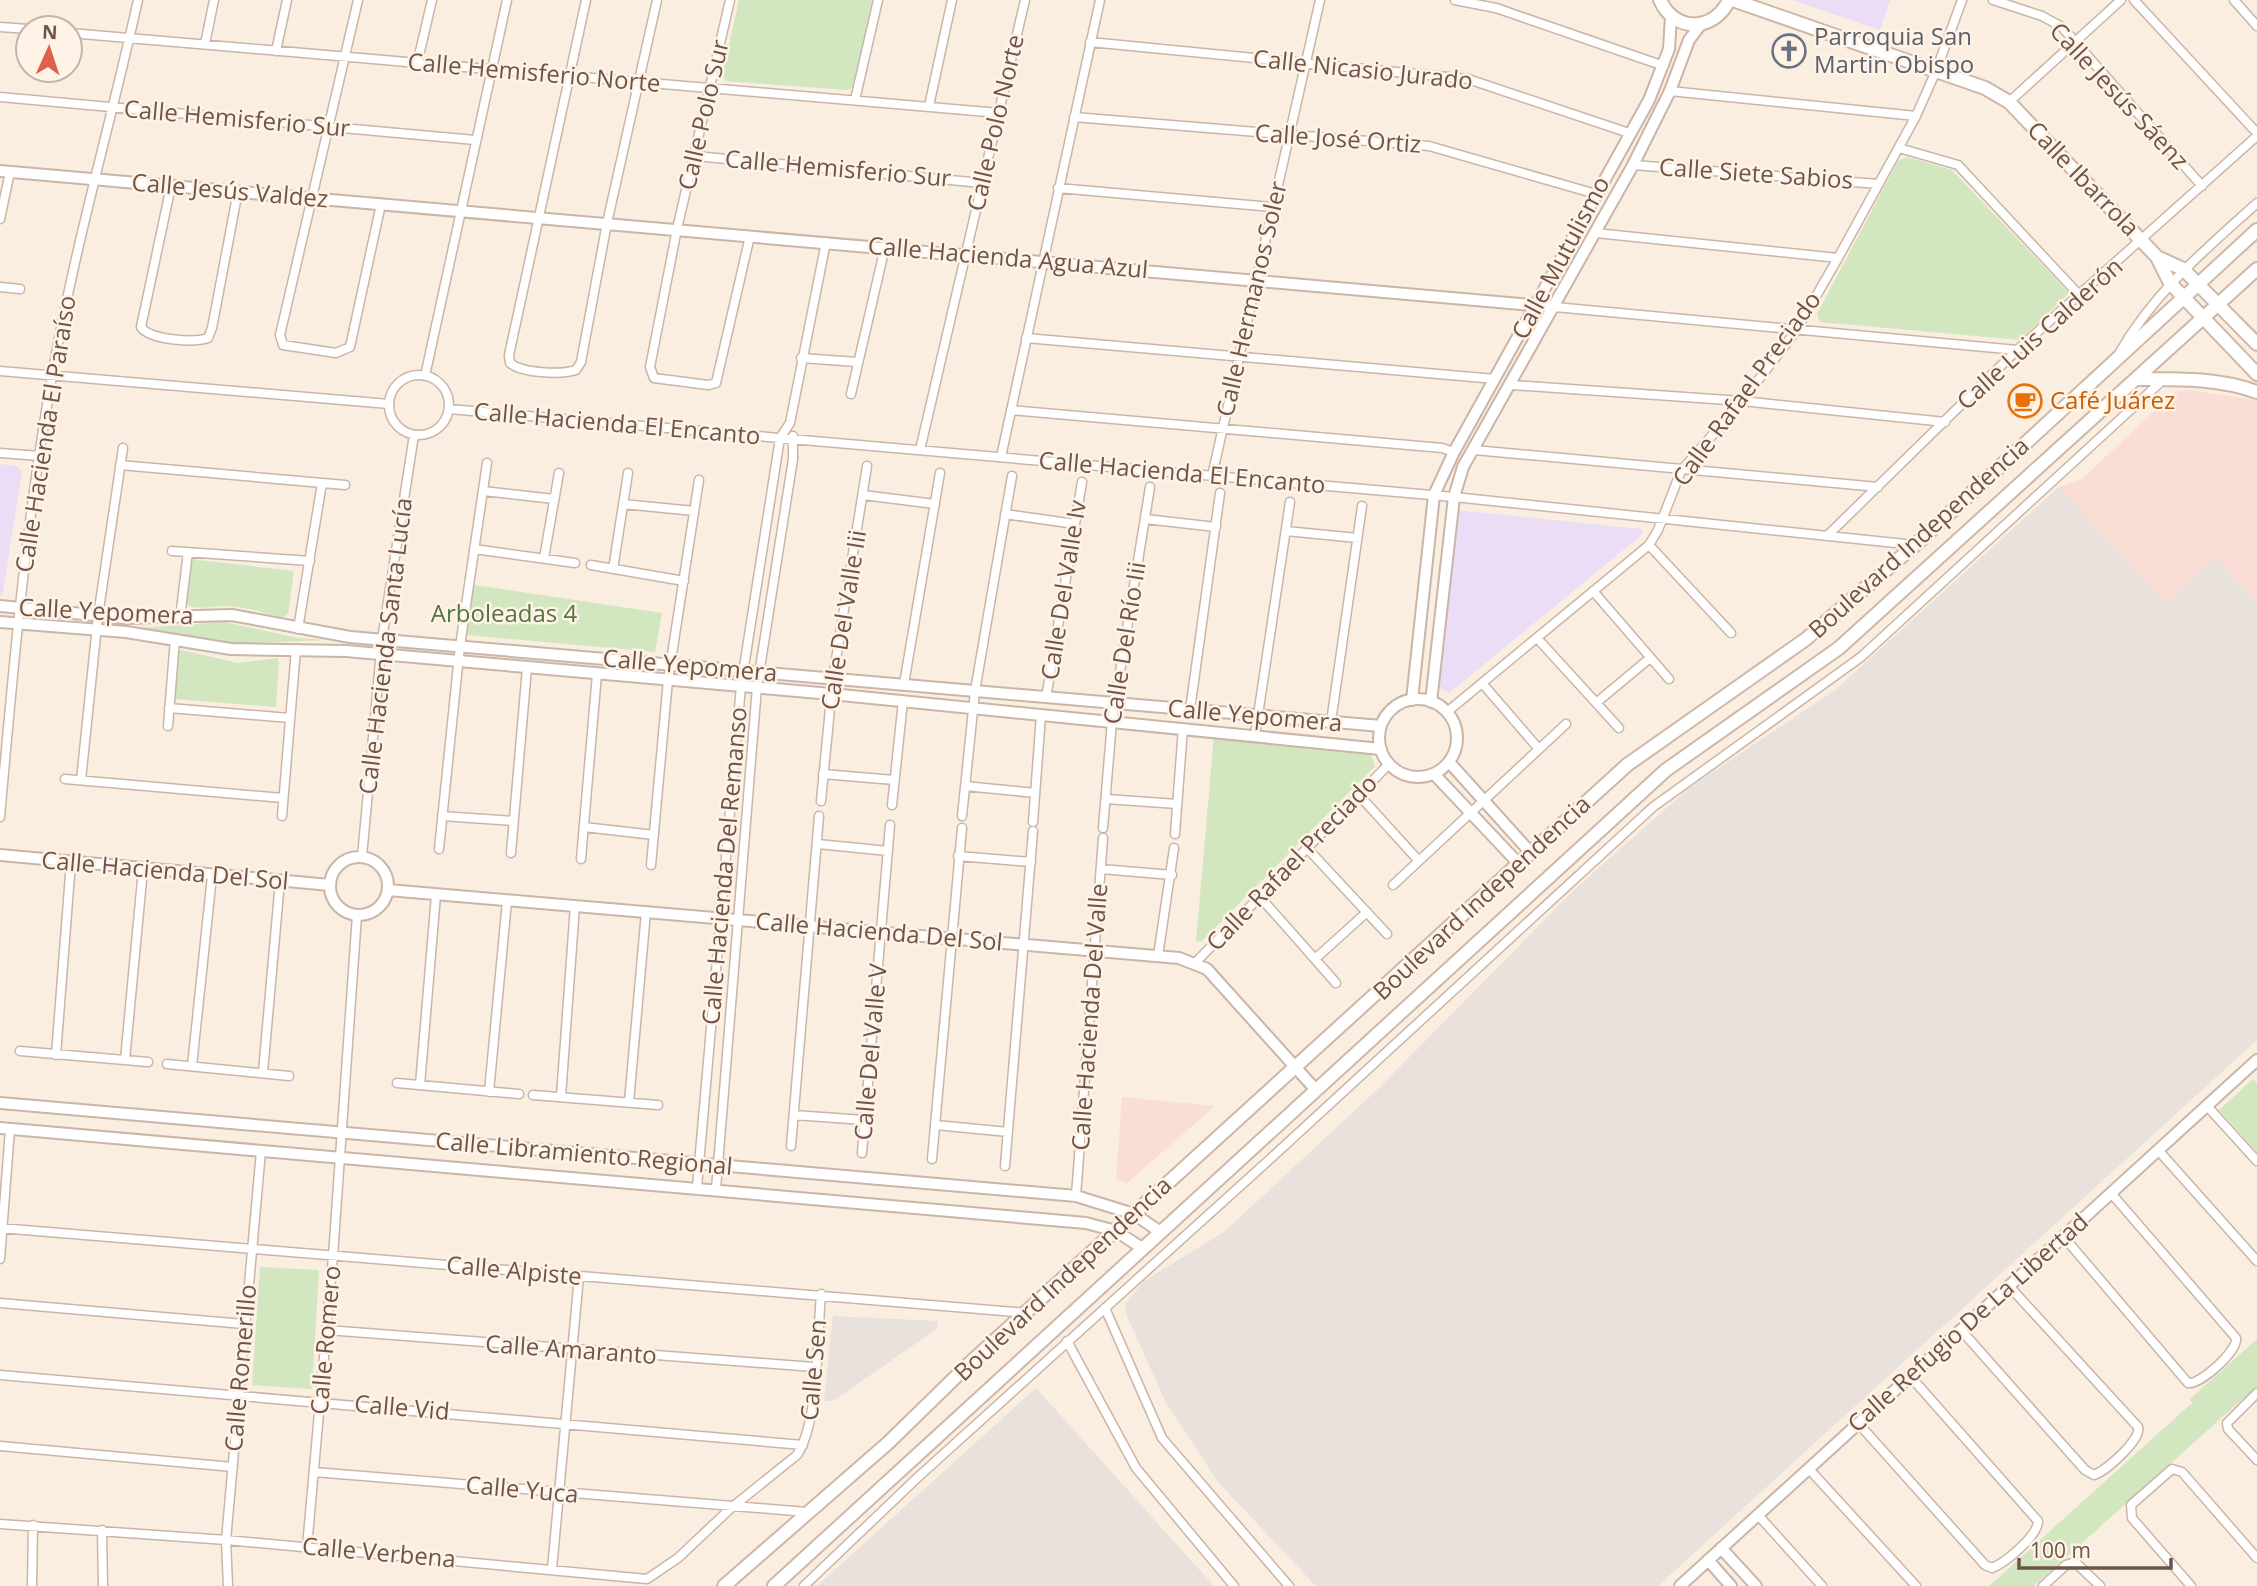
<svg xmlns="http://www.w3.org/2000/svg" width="2257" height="1586" font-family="'Open Sans',sans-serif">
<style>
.commercial{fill:#faddd4}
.industrial{fill:#e9e1dc}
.education{fill:#ebddf6}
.green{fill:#d2e6c0}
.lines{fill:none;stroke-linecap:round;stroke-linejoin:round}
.minor-casing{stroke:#cab5a8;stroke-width:11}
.tertiary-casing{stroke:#cab5a8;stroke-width:14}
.secondary-casing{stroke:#cfb7a8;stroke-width:16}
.minor{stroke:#fff;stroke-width:8}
.tertiary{stroke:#fff;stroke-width:10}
.secondary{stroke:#fff;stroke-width:12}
.labels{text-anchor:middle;stroke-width:5;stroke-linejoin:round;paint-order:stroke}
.worship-label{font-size:24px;fill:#5b616d;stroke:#fef3e6;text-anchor:start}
.street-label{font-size:24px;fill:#6f5449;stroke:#fef3e6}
.food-label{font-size:24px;fill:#c56008;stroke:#fef3e6;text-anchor:start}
.park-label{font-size:24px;fill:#547542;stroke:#fef3e6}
</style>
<rect width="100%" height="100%" fill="#faeee0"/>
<path class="commercial" d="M2188,390L2257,400V602L2215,557L2165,602L2059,487L2082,479L2176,391Z
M1122,1097L1215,1106L1127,1183L1116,1179Z"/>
<path class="industrial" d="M2059,487L2165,602L2215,557L2257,602V1040L1658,1586H1316L1218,1482L1166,1403L1127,1316L1125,1304L1144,1281L1224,1232L1378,1089L1575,889L1689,788L1834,691Z
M833,1316L938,1321V1328L833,1401H824Z
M1036,1388L1214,1586H817Z"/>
<path class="education" d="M1792,0H1890L1880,30Z
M0,464L17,466L22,472L3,592L0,595Z
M1457,510L1642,529L1643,534L1449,693L1438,687Z"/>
<path class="green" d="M739,0H872L854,87L847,90L726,81L722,76Z
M1907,157L1952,170L2069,293L2020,340L1820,322L1817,314L1898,161Z
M190,559L294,571L288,614L281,618C262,612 244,606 224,606C212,606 196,611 185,604Z
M474,585L662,613L655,652L466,635Z
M224,622L299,638L327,640L230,644L139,628Z
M181,650L238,663L277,658L279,662L276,707L174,699L178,651Z
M1214,735L1369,749L1375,766L1202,941L1196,942Z
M2253,1079L2257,1083V1152L2219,1110Z
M260,1267L319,1270L312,1389L252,1385Z
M2257,1339V1386L2034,1586H1989L2192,1403L2190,1399Z"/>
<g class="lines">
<defs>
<path id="minor" d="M358,0L280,335L283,345L336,353L350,347L381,204
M586,0L509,355L510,363C522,373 560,375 576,370L581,362L607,223L657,0
M730,0L677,229L650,367L654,378L708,385L716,383L750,236
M1455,0L1496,8L1664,66
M1993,0L2042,16L2062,27L2202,186
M2134,0L2257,133
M2234,0L2257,26
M0,27L28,29
M70,33L999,113
M1090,42L1468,79L1629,133
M205,44L214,0
M276,51L287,0
M417,64L432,0
M1670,91L1916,116
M0,97L475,140
M855,100L878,0
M2009,102L2121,0
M929,106L952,0
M1074,117L1429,146L1596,194
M1899,148L1958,165L2081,297
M695,156L982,183
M1633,165L1879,184
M171,186L141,327C150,340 193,343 208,338L212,328L238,191
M1058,188L1273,207
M0,219L10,172
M1596,233L1838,258
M0,287L20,289
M1555,307L2017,350
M1026,338L1495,379
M2120,352C2155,291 2206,249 2257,203
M801,358L857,362
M0,371L389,404
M389 405a30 30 0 1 1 60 0a30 30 0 1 1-60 0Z
M425,376L507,0
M1512,385L1742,401L1945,422
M851,394L885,247
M449,409L1454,497L1915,545
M1011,410L1442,448L1454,452
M920,450L1025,0
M1474,450L1878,487
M0,453L40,456
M1001,457L1100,0
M120,465L345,485
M1212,476L1320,0
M483,491L554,499
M863,495L935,504
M623,504L694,511
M1005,514L1075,524
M1145,519L1216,527
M1286,531L1357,538
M1827,536L2017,350L2257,136
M1649,545L1731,633
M474,549L575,563
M172,551L310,561
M544,558L559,473
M591,565L684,581
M613,569L628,473
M1593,591L1669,679
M180,618L188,552
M298,629L322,483
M1537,638L1619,728
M1482,683L1538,748
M904,684L940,473
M1046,698L1082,482
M1596,703L1650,658
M169,708L290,718
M1190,710L1220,493
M1447,712L1649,545L1658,530L1681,471L1742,401L1796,331L1838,258L1916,116L1936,71L1962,0
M1331,722L1362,506
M168,726L175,639
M1255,735L1290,502
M823,774L894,780
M65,779L283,798
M81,780L98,616L123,448
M965,786L1035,793
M1359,795L1418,860
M1106,799L1177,804
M821,801L833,678L867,466
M892,805L903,701
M282,816L296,649
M442,816L513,821
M962,816L975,691L1012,476
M0,817C13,669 26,522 52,376C74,249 110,126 138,0
M1033,822L1041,715
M584,827L654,835
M1103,828L1112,721L1150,487
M1175,834L1183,728
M818,844L888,851
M1307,848L1387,934
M439,849L460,646L487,463
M511,853L527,668
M958,856L1031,862
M362,857L382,640L414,435
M581,859L597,674
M651,865L668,680L699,480
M1101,869L1172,875
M1393,885L1566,724
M1260,897L1336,983
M1158,956L1174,848
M1315,959L1367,912
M1195,963L1389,764
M20,1051L148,1062
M56,1055L71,862
M125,1060L143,869
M167,1064L289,1076
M192,1066L212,876
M263,1072L280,881
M397,1083L519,1094
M420,1085L436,895
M489,1092L507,901
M533,1095L658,1105
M561,1096L575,906
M629,1102L646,912
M2207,1106L2257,1161
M794,1115L864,1120
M936,1125L1008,1132
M791,1146L819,816
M2158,1150L2257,1261
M862,1153L890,825
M932,1159L962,828
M1005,1166L1033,831
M697,1187L741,686L780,438L790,423L826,242
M716,1189L757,687L793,459V436
M1076,1196L1103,838
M0,1228L1028,1313
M2063,1236L2188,1383C2200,1385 2238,1351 2236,1338L2111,1193
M0,1259L10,1129
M0,1303L244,1324
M1105,1308L1162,1438L1289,1586
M327,1330L814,1367
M1961,1330L2085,1470L2094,1475C2106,1471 2142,1439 2138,1427L2009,1286
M1067,1341L1136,1468L1234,1586
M0,1375L803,1445
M2257,1393L2227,1423L2228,1429L2257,1460
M1858,1423L1985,1565L1992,1568C2005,1563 2038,1536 2038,1521L1910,1376
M0,1446L233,1467
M1809,1469L1916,1586
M314,1472L807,1512
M1758,1515L1822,1586
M0,1524L226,1540L647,1579L678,1558L731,1508L797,1455C819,1422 817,1337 821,1294
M102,1530L103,1586
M307,1547L333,1256L357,915
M552,1569L579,1276
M32,1586L33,1525
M228,1586L226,1540L261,1151
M804,1586L917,1478L1269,1160L1653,807L1861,657L2164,379
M2043,1586L2066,1565L2075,1562L2100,1586
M2191,1586L2132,1518L2131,1505L2172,1469L2182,1472L2257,1558"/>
<path id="tertiary" d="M0,171L1555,307
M0,606L125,618L232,615L350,637L1381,726
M0,622L126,632L231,649L346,651L831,694L1381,749
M1379 738a39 39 0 1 1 78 0a39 39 0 1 1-78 0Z
M1412,700L1434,495L1454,452L1649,100L1669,49L1671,16
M1431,702L1454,497L1463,467L1633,165L1670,91L1689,40L1701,24
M1449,762L1531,853
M1434,774L1519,864
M0,855L330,885
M330 886a29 29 0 1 1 58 0a29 29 0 1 1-58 0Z
M388,890L1179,958L1207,969L1315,1089
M0,1103L1076,1196L1134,1214L1159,1231
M0,1128L1086,1223L1116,1231L1142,1248
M1721,1548L1756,1586
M1708,1560L1731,1586
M1680,1586L2257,1060"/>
<path id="secondary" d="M1660,0C1675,33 1714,32 1729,0
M1733,0L1985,88L2009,102L2157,257L2170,283L2257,374
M2157,257L2183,269L2257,344
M2137,379C2179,379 2218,378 2257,392
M724,1586L888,1443L970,1363L1627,765L1806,639L1915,545L2257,230
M774,1586L1666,770L1839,648L2257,269"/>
</defs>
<use href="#minor" class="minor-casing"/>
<use href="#tertiary" class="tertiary-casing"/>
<use href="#secondary" class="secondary-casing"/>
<use href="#minor" class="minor"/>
<use href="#tertiary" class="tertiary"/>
<use href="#secondary" class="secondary"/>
</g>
<defs>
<symbol id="church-ring" viewBox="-11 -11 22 22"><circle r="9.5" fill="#fef3e6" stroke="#6b7280" stroke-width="1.5"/><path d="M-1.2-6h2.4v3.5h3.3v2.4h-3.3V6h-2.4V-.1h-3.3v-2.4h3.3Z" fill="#6b7280"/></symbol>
<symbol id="cafe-ring" viewBox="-11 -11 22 22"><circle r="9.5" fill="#fef3e6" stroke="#e8710a" stroke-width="1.5"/><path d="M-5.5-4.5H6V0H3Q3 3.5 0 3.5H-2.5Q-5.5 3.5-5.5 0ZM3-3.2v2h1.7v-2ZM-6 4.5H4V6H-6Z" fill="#e8710a"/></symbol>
</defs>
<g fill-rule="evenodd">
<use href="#church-ring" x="1770" y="32" width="38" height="38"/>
<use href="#cafe-ring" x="2006" y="382" width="38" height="38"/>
</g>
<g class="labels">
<g class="worship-label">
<text x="1814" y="45">Parroquia San<tspan x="1814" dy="28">Martin Obispo</tspan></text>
</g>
<g class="street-label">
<text transform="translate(1363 70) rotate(6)" y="8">Calle Nicasio Jurado</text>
<text transform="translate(534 73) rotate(5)" y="8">Calle Hemisferio Norte</text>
<text transform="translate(2119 96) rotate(47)" y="8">Calle Jesús Sáenz</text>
<text transform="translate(704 115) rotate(-77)" y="8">Calle Polo Sur</text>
<text transform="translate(237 119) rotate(5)" y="8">Calle Hemisferio Sur</text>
<text transform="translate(996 123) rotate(-77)" y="8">Calle Polo Norte</text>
<text transform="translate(1338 139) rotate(4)" y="8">Calle José Ortiz</text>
<text transform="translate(838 169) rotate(5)" y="8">Calle Hemisferio Sur</text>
<text transform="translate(1756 174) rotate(4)" y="8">Calle Siete Sabios</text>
<text transform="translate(2083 179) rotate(46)" y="8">Calle Ibarrola</text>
<text transform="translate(230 191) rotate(5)" y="8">Calle Jesús Valdez</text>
<text transform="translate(1008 258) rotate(5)" y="8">Calle Hacienda Agua Azul</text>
<text transform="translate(1561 258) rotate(-62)" y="8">Calle Mutulismo</text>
<text transform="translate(1252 299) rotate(-77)" y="8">Calle Hermanos Soler</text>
<text transform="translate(2040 334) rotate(-42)" y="8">Calle Luis Calderón</text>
<text transform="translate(1747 389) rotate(-54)" y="8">Calle Rafael Preciado</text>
<text transform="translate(617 424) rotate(5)" y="8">Calle Hacienda El Encanto</text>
<text transform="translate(46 434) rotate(-81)" y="8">Calle Hacienda El Paraíso</text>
<text transform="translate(1182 473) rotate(5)" y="8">Calle Hacienda El Encanto</text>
<text transform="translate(1919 538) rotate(-42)" y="8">Boulevard Independencia</text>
<text transform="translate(1064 590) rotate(-81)" y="8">Calle Del Valle Iv</text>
<text transform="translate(106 612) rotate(3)" y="8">Calle Yepomera</text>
<text transform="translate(844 620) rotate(-81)" y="8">Calle Del Valle Iii</text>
<text transform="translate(1125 643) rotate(-81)" y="8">Calle Del Río Iii</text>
<text transform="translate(386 646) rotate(-83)" y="8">Calle Hacienda Santa Lucía</text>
<text transform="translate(690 666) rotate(5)" y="8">Calle Yepomera</text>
<text transform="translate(1255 716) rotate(5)" y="8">Calle Yepomera</text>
<text transform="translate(1292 863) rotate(-46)" y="8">Calle Rafael Preciado</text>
<text transform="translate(725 866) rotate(-85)" y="8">Calle Hacienda Del Remanso</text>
<text transform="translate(165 871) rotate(5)" y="8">Calle Hacienda Del Sol</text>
<text transform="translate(1482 898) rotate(-43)" y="8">Boulevard Independencia</text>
<text transform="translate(879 932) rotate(5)" y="8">Calle Hacienda Del Sol</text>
<text transform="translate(1090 1017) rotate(-86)" y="8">Calle Hacienda Del Valle</text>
<text transform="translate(871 1052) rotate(-85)" y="8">Calle Del Valle V</text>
<text transform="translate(584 1154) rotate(5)" y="8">Calle Libramiento Regional</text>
<text transform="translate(514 1271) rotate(5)" y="8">Calle Alpiste</text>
<text transform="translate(1063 1279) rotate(-43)" y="8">Boulevard Independencia</text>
<text transform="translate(1968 1323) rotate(-42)" y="8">Calle Refugio De La Libertad</text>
<text transform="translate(326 1340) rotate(-85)" y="8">Calle Romero</text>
<text transform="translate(571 1350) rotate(4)" y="8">Calle Amaranto</text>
<text transform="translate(241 1368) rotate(-85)" y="8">Calle Romerillo</text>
<text transform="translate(814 1370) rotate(-85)" y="8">Calle Sen</text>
<text transform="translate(402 1408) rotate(5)" y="8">Calle Vid</text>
<text transform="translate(522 1490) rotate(5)" y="8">Calle Yuca</text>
<text transform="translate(379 1553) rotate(5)" y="8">Calle Verbena</text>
</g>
<g class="food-label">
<text x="2050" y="409">Café Juárez</text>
</g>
<g class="park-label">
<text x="504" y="622">Arboleadas 4</text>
</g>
</g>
<g transform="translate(49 49) rotate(3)"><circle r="33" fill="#fef3e6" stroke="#c5b3a7" stroke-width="2"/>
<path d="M0-5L12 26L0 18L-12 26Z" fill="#de614c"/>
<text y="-10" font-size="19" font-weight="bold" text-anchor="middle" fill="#6f5449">N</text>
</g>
<path d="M2019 1558v10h152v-10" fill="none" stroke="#6f5449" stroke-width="3.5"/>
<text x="2030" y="1558" font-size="21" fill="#6f5449" stroke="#fef3e6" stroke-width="5" paint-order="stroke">100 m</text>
</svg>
